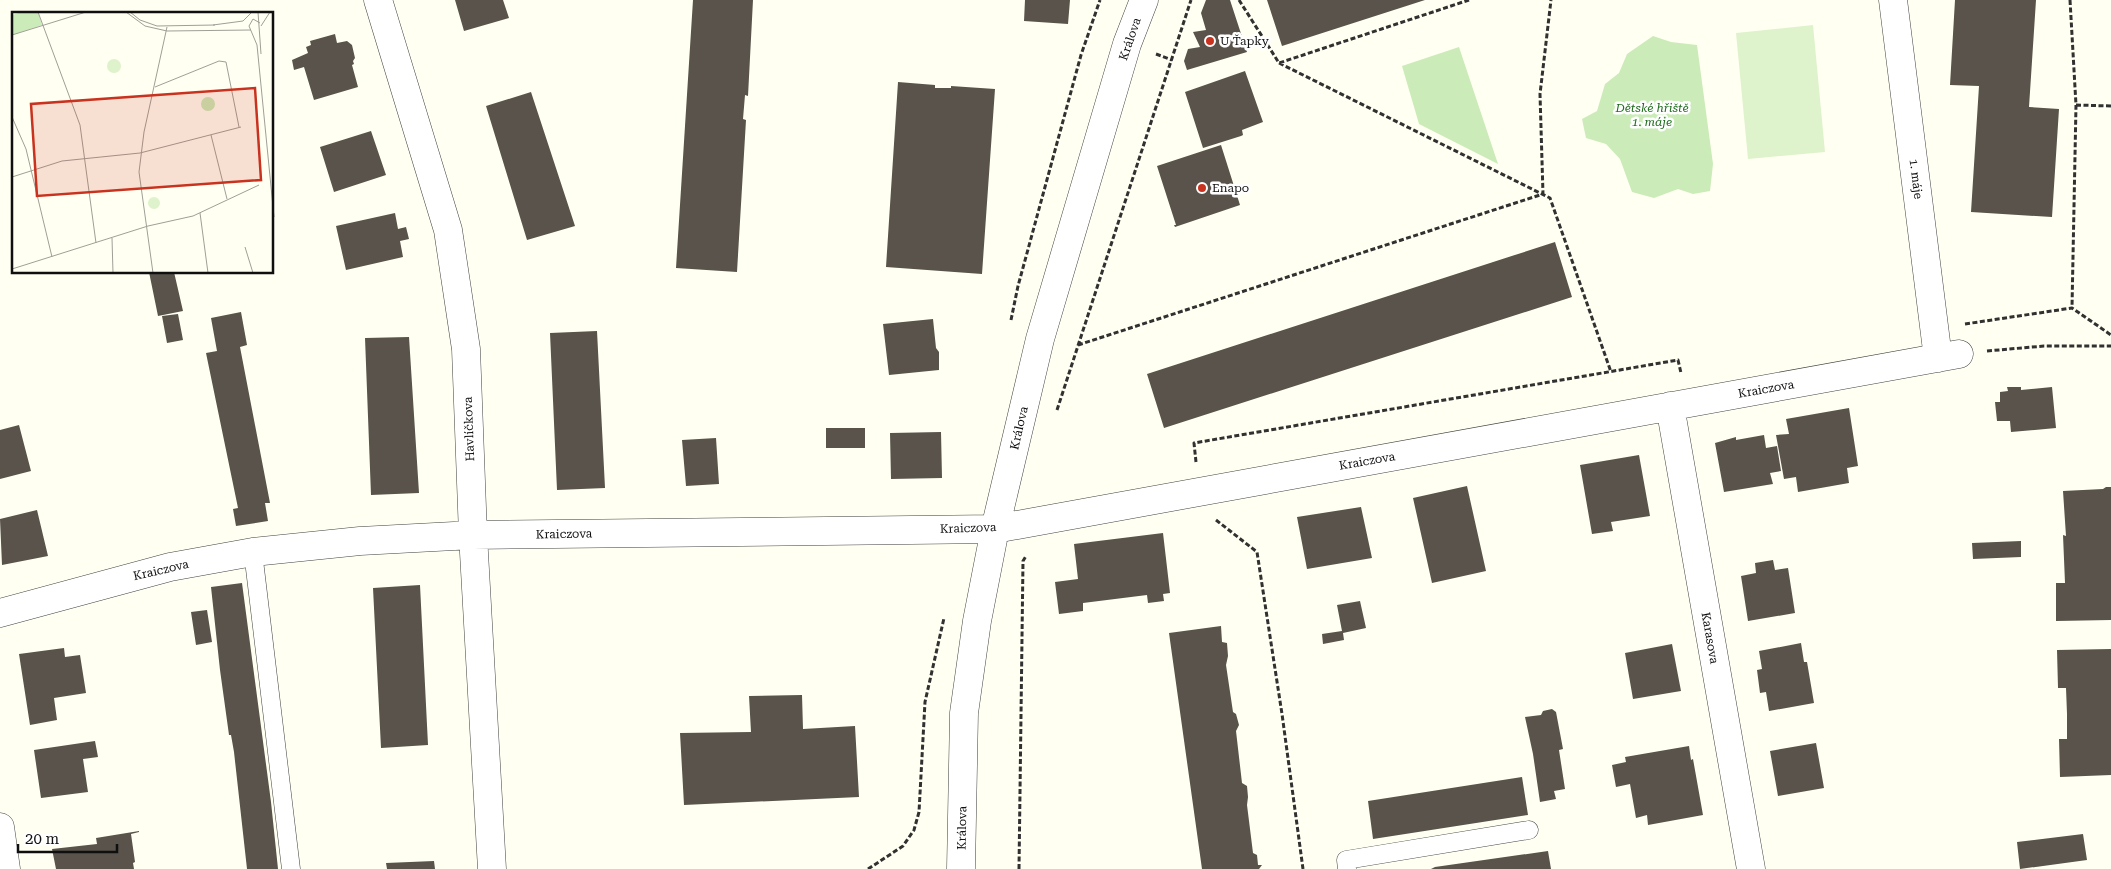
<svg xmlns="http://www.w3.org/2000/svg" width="2111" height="869" font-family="'Roboto Serif',serif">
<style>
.green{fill:#cbecb8}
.pitch{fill:#def3cb}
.building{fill:#59534b}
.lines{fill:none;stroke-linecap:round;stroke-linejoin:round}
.service-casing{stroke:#424242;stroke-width:19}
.minor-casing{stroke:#424242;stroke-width:29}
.path{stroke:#313131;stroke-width:3;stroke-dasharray:5 2.5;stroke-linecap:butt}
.service{stroke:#fff;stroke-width:18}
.minor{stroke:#fff;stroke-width:28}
.poi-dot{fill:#c9321e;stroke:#fff;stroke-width:2}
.labels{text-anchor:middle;stroke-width:5;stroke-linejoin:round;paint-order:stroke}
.street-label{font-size:12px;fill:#0f0f0f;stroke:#fff}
.poi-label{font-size:12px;fill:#0f0f0f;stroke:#fff;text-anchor:start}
.park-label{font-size:12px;font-style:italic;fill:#1e6c1b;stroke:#fff}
.inset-road{fill:none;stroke:#9f9f97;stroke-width:1}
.view{fill:#c9321e;fill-opacity:0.15;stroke:#c9321e;stroke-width:2.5}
.inset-edge{fill:none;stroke:#0f0f0f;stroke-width:2.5}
</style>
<rect width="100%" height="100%" fill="#fffff2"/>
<path class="green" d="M1653,36L1671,42L1697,45L1713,164L1710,191L1693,194L1678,189L1654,198L1632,192L1620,159L1606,144L1586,138L1582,119L1597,111L1605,84L1619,73L1627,54Z
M1459,47L1498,164L1419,124L1402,66Z"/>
<path class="pitch" d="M1813,25L1825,152L1748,159L1736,33Z"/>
<path class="building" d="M455,0H503L509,18L464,31Z
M693,0H753L748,96L745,95L743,119L746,120L737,272L676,268Z
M1025,0H1070L1068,24L1024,21Z
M1206,0H1230L1247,52L1187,70L1184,61L1188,49L1200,47L1193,32L1206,30L1201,13Z
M1267,0H1425L1282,46Z
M1955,0H2036L2029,107L2059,109L2052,217L1971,212L1979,86L1950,85Z
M335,34L337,43L347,41L352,45L355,58L353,61L354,64L352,65L358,87L314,100L304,67L294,70L292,60L308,53L306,47L311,45L310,41Z
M1245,71L1263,122L1242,130L1243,135L1241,136L1203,148L1185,92Z
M898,82L935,85V88H951V86L995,89L982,274L886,267Z
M531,92L575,226L527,240L486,106Z
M371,131L386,175L334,192L320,147Z
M1221,145L1240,205L1175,227L1174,225H1176L1157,166Z
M395,213L398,229L406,227L409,239L400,241L403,257L346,270L336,226Z
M1555,242L1572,297L1164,428L1147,374Z
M149,272H166V274L174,272L183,311L158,316Z
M241,312L247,345L240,347L270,503H265L268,521L236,526L233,509L238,508L206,353L217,351L211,318Z
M178,314L183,340L167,343L162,316Z
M933,319L936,348L939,352V370L889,375L883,324Z
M597,331L605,488L557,490L550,333Z
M409,337L419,493L371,495L365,338Z
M2007,387H2021V390L2052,387L2056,428L2011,432L2010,421H1997L1995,402H2000V392L2008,391Z
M1849,408L1858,466L1847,468L1849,483L1798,492L1796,477L1784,479L1776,435L1789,434L1786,419Z
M19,425L31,471L0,479V430Z
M826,428H865V448H826Z
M941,432L942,478L891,479L890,433Z
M1764,435L1766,448L1777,446L1781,471L1770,473L1773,484L1724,492L1715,443L1736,437V440Z
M716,438L719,484L686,486L682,440Z
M1639,455L1650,516L1611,522L1613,531L1592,534L1580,465Z
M1467,486L1486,571L1432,583L1413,498Z
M2106,487H2111V620L2056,621V583H2065L2063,535L2066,536L2063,491L2103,489Z
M1361,507L1372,558L1307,569L1297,517Z
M37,510L48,556L2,565L0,519Z
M1163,533L1170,593L1163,594L1164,601L1148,603L1147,595L1083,603V611L1059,614L1055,582L1078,579L1074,544Z
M2021,541V557L1973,559L1972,543Z
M1773,560L1775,570L1788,568L1795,613L1748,621L1741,576L1756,573L1755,563Z
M242,583L271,802L278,869H247L234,752L231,735H229L220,670L211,587Z
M420,585L428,745L381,748L373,588Z
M1360,601L1366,628L1343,633L1344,640L1323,644L1322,634L1342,631L1337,605Z
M207,610L212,642L196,645L191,612Z
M1221,626L1222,642L1227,643L1228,656L1226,665L1233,712L1236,714L1239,725L1236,731L1242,783L1247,786L1248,797L1247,805L1253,853L1257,855L1258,865H1262L1259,869H1202L1169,633Z
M1801,643L1804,662H1807L1814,703L1769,711L1766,692L1760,693L1757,670L1762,669L1759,651Z
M1672,644L1681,691L1633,699L1625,653Z
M64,648L65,657L80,655L86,693L54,698L57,720L30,725L19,654Z
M2111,649V775L2060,777L2059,739H2067V714L2066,688H2058L2057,650Z
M802,695L803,729L855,726L859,797L684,805L680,733L751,732L749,696Z
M1552,709L1556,712L1563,749L1559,750L1565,789L1554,791L1556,799L1540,802L1533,754L1525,717L1541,715L1543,711Z
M95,741L98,757L83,759L88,792L41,798L34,750Z
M1816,743L1824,788L1778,796L1770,751Z
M1689,746L1691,760L1693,759L1703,815L1648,825L1647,815L1636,818L1630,784L1616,787L1612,765L1626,762L1625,757Z
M1522,777L1528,815L1373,839L1368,801Z
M139,831V832L131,834L135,862L133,863L134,869H56L52,849L97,844L96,838Z
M2083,834L2087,860L2020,869L2017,842Z
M1548,851L1551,869H1431L1435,867Z
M434,861L435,869H387L386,863Z"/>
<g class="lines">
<defs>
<path id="service" d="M253,552L291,869
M1347,869L1346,860L1529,830"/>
<path id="minor" d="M378,0L448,230L466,349L473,535L492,869
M1893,0L1938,358
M1670,406L1751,869
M0,613L170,567L253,552L360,541L473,535L995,529L1959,354
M0,827L6,869
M961,869L964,713L977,621L995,529L1040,339L1127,44L1144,0"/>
</defs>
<use href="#service" class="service-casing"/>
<use href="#minor" class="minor-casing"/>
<path class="path" d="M1239,0L1279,63L1469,0
M2070,0L2076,105L2072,308
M1156,54L1172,60
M1279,63L1550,198L1611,372
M2076,105L2111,106
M1011,320L1018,286L1081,55L1100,0
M1965,324L2072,308L2111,335
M1078,345L1543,194L1540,94L1551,0
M1987,351L2044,346H2111
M1057,410L1191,0
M1196,462L1194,443L1678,360L1681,373
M1216,520L1257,552L1282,714L1303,869
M868,869L903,846L914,830L919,812L925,702L944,618
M1019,869L1023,561L1026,556"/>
<use href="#service" class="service"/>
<use href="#minor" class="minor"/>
</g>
<g class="poi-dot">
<circle cx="1210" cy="41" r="5"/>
<circle cx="1202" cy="188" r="5"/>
</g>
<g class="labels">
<g class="street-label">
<text transform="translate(1130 39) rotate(-71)" y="4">Králova</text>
<text transform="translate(1916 179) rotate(83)" y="4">1. máje</text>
<text transform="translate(1766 389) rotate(-10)" y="4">Kraiczova</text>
<text transform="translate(1019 428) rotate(-77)" y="4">Králova</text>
<text transform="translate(469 429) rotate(-92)" y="4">Havlíčkova</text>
<text transform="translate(1367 461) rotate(-10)" y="4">Kraiczova</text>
<text transform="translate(968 528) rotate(-2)" y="4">Kraiczova</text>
<text transform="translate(564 534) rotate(-1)" y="4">Kraiczova</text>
<text transform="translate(161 570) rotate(-13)" y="4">Kraiczova</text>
<text transform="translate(1710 638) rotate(80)" y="4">Karasova</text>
<text transform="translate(962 828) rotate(-89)" y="4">Králova</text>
</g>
<g class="poi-label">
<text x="1220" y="45">U Ťapky</text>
<text x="1212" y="192">Enapo</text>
</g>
<g class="park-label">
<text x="1652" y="112">Dětské hřiště<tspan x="1652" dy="14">1. máje</tspan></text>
</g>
</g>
<g transform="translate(12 12)">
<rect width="261" height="261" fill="#fffff2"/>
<path d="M10,0H26L30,13L0,23V3ZM189 92a7 7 0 1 1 14 0a7 7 0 1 1-14 0Z" fill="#cbecb8"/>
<path d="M95 54a7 7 0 1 1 14 0a7 7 0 1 1-14 0ZM136 191a6 6 0 1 1 12 0a6 6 0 1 1-12 0Z" fill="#def3cb"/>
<path class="inset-road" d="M26,0L68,113L84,231M114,0L133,14L155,19L239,18M118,0L128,8L145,14L203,13M246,0L249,42M248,11L241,7L237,14L245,33L262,205M201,13L231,9L240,0M249,14L258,0M0,23L74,0M143,75L207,49L214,50L227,115M0,105L14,137L40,245M199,123L215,187M0,165L50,149L128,141L229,115M188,201L196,261M100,226L101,261M233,235L241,261M0,257L136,214L181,204L247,173M141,261L127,160L132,120L155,15"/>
<path class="view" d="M243,76L249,168L25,184L19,92Z"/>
<rect width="261" height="261" class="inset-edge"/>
</g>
<path d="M18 844v8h99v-8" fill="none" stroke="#0f0f0f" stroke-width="2.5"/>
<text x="25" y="844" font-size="15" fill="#0f0f0f" stroke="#ffffff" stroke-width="4" paint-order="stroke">20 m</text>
</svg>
